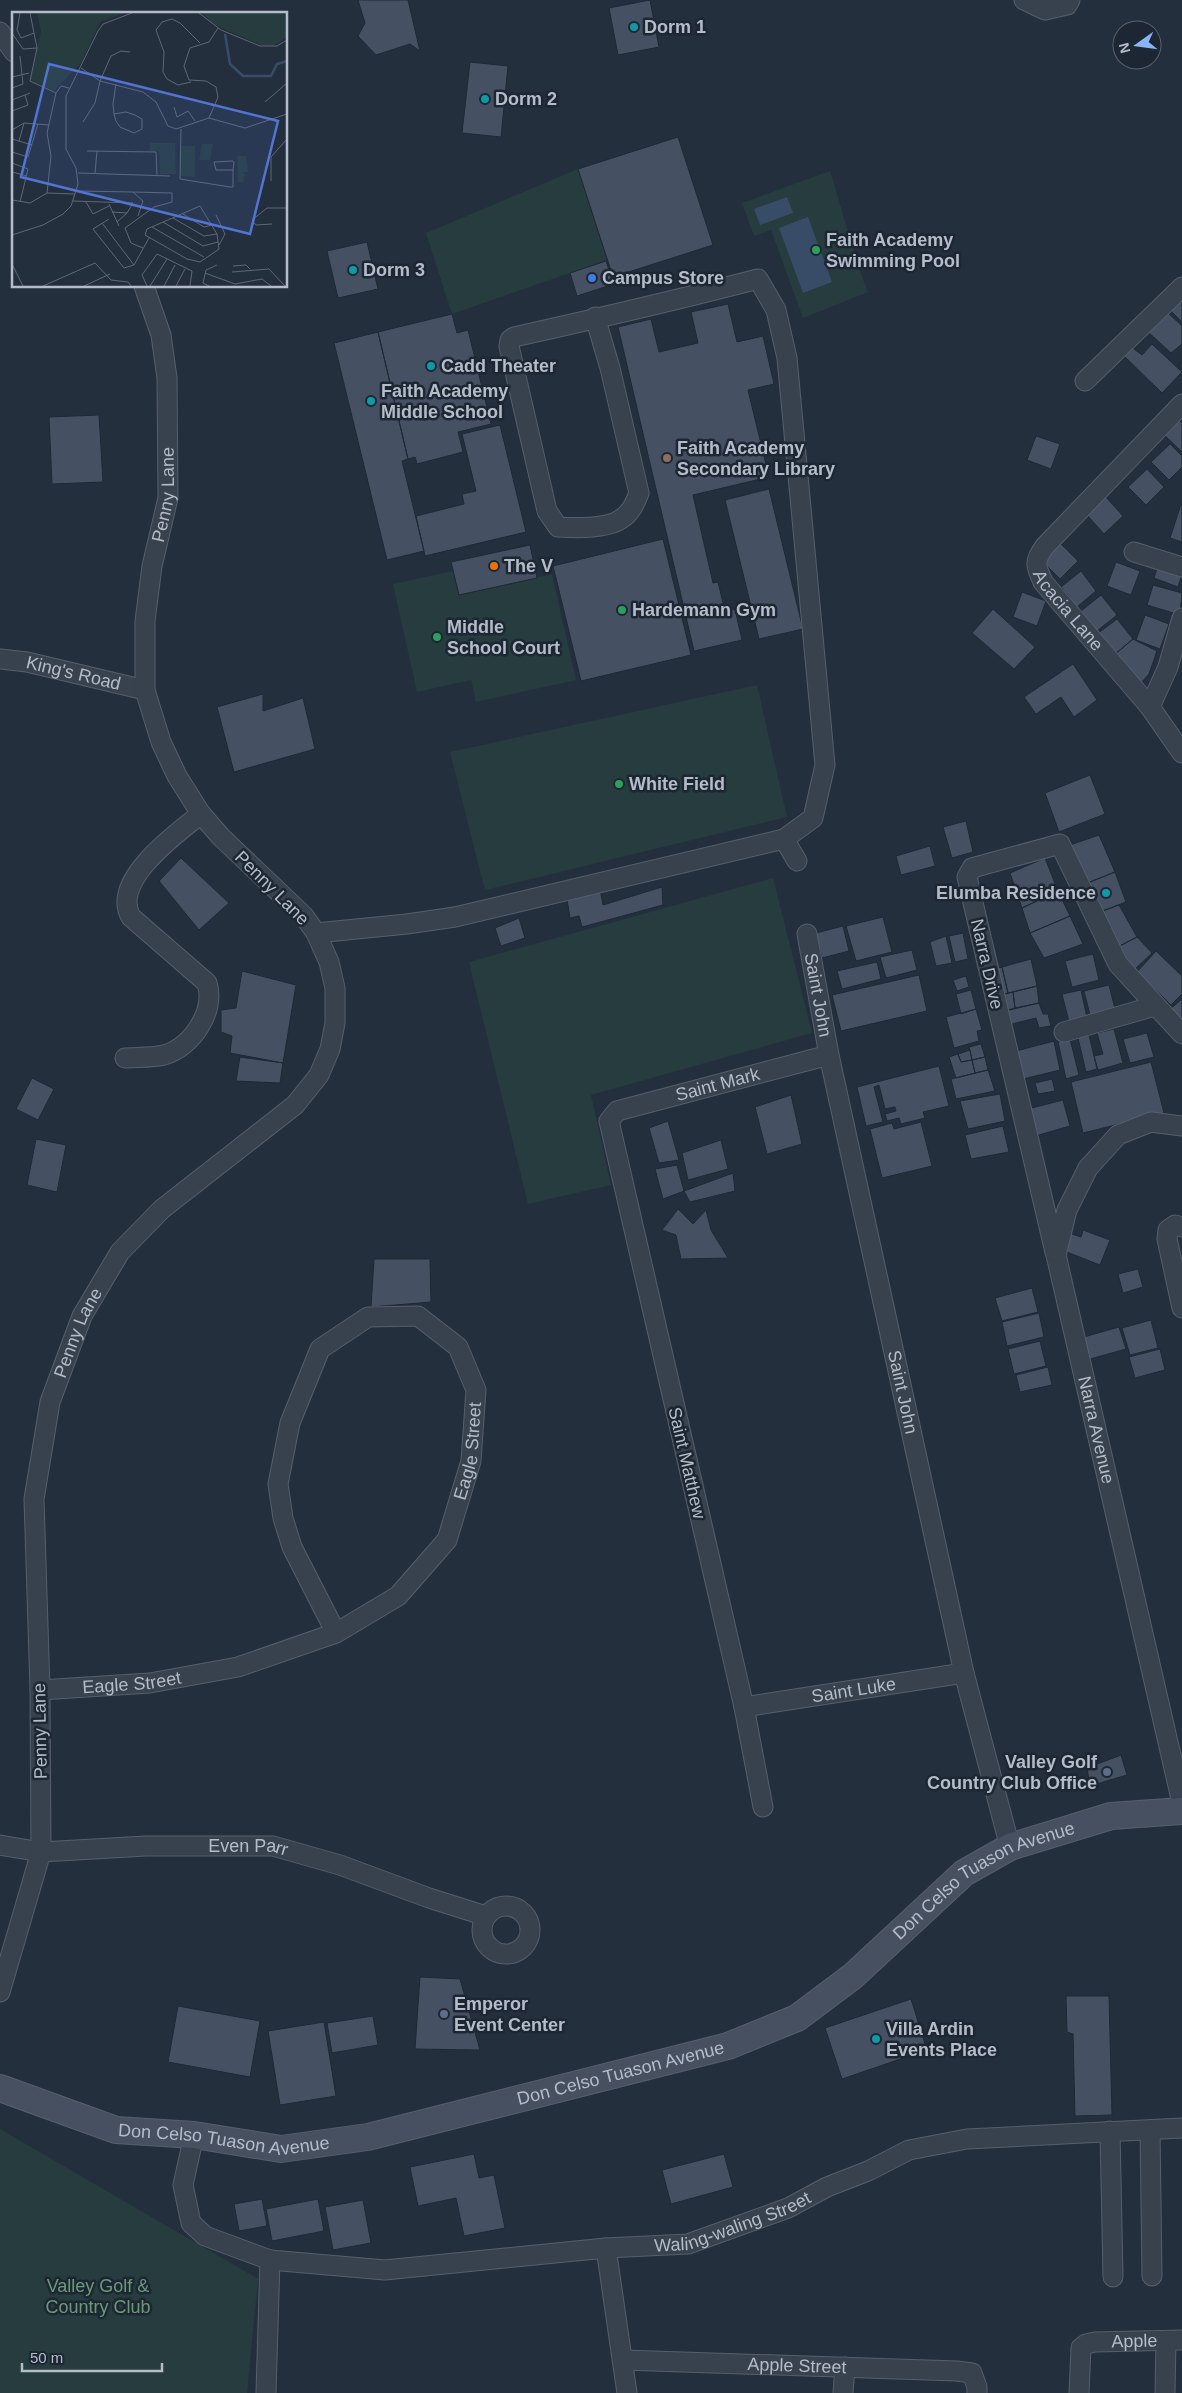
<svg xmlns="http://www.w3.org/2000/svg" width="1182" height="2393" font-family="Helvetica,sans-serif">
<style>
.green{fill:#263c3f}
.water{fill:#394c67}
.building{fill:#455162;stroke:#1f2835}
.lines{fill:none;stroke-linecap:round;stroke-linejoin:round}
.street-casing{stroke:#565f6c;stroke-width:21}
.secondary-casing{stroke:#565f6c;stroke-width:28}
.street{stroke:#38414e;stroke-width:19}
.secondary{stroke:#465061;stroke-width:26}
.culture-dot{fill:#0f9aa8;stroke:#1d2633;stroke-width:2}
.leisure-dot{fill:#2e9e5b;stroke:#1d2633;stroke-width:2}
.shop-dot{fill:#3f7fe0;stroke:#1d2633;stroke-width:2}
.education-dot{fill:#8d6e63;stroke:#1d2633;stroke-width:2}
.food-dot{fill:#e8710a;stroke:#1d2633;stroke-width:2}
.service-dot{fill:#5c6f8a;stroke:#1d2633;stroke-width:2}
.labels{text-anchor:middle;stroke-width:5;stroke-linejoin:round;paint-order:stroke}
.poi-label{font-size:18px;font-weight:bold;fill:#b4bcc9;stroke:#1d2633;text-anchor:start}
.street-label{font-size:18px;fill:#b4bcc9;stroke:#1d2633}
.park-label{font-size:18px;fill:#6b9a76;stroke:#1d2633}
.inset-river{fill:none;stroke:#394c67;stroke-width:2.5}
.inset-road{fill:none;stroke:#5e6776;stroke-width:1}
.view{fill:#5274d3;fill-opacity:0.15;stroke:#5274d3;stroke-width:2.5}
.inset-edge{fill:none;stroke:#b4bcc9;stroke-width:2.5}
</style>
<rect width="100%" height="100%" fill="#242f3e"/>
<path class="green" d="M578,169L607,260L452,314L426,233Z
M830,171C843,211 852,253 868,292L803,318L771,230L754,236L742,203Z
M453,571L459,595L552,574L576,680L476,702L471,680L417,692L393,584Z
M757,685L787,817L485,890L450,752Z
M773,878L812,1033L591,1095L611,1185L528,1204L469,962Z
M0,2129L258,2279L247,2393H0Z"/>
<path class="water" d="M787,197L793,213L760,225L754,209Z
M808,217L832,282L803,293L779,228Z"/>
<path class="building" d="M358,0H408L420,51L410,44L376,55L358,36L365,23Z
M650,0L659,47L618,55L609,8Z
M470,62L508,66L501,137L462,133Z
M678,137L713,245L613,277L578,169Z
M367,242L378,289L338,298L327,251Z
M606,261L614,284L577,296L570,273Z
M1182,296V322L1169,309Z
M728,304L737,342L763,336L774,384L748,390L769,477L693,495L713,583L718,582L725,611L735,609L742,640L694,651L618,327L651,319L659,352L698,343L691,312Z
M1166,311L1182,326V344L1171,353L1147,331Z
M452,314L457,333L468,330L491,424L458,432L463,452L417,464L415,457L408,459L378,332Z
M378,332L408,459L402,461L424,551L387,560L334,343Z
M1152,344L1182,372L1162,393L1121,353L1130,346L1142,355Z
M99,415L103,482L52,484L49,417Z
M1177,418L1182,423V452L1162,433Z
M500,425L526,532L425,556L416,516L464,504L462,494L476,491L462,434Z
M1036,436L1060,444L1051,469L1027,460Z
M1170,444L1182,456V467L1169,480L1151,462Z
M1147,469L1164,487L1146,505L1128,487Z
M769,489L803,629L759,639L725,500Z
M1106,497L1123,516L1104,534L1087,515Z
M1181,504H1182V542L1170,538Z
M663,539L691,655L581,681L553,566Z
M1060,543L1078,561L1060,579L1042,561Z
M530,545L537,578L459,595L451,562Z
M1116,562L1140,571L1131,595L1107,586Z
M1159,562L1182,574L1178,587L1154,578Z
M1081,571L1096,591L1077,607L1061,587Z
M1153,585L1182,593L1180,615L1147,605Z
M1022,592L1046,601L1037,626L1013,617Z
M1101,595L1117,615L1097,631L1081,611Z
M993,609L1035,647L1014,669L972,633Z
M1145,615L1169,624L1160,649L1136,640Z
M1117,619L1133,639L1114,655L1097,634Z
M1133,639L1157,651L1149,674L1139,685L1114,655Z
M1073,664L1097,700L1074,717L1061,697L1036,714L1024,697Z
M263,694V711L303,698L315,749L234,772L217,707Z
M1090,775L1105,814L1059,832L1045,793Z
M966,821L973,852L952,858L943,827Z
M1099,835L1115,872L1085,884L1070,845Z
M930,846L935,866L901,875L896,856Z
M181,858L229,903L199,930L159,881Z
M1045,858L1058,891L1022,908L1010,873Z
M1115,872L1126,902L1097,913L1085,884Z
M662,887L663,905L582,927L579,916L570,918L567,899L600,889L603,905Z
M1058,891L1070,916L1030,933L1022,908Z
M1119,905L1137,937L1114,949L1097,913Z
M1070,916L1083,944L1044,958L1030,933Z
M883,917L892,952L856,961L846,926Z
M519,918L525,938L501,946L495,928Z
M843,926L849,951L822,958L816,933Z
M963,933L968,959L955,962L949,936Z
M946,936L952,963L936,966L930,942Z
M1137,937L1152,953L1133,971L1114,949Z
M912,950L917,970L886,978L880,957Z
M1156,951L1182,976V994L1171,1005L1137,972Z
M1093,954L1099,980L1072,987L1065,961Z
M1031,959L1037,986L1008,993L1002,967Z
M877,962L881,979L842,989L837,971Z
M1002,967L1008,993L996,996L990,970Z
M242,971L296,985L283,1063L230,1053L232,1036L221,1032V1010L236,1008Z
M919,975L927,1011L841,1031L832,995Z
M966,976L969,987L957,991L953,980Z
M1109,985L1117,1017L1092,1023L1084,991Z
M1037,986L1039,1003L1015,1008L1013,992Z
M971,990L976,1009L961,1014L956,994Z
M1081,990L1088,1022L1070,1026L1062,994Z
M1013,992L1015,1008L1000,1012L996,996Z
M1182,999V1025L1169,1010Z
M1039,1003L1043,1014H1048L1051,1026L1039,1028L1036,1018L1008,1025L1005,1011Z
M976,1009L982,1030L977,1031L979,1041L954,1048L946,1017Z
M1114,1029L1123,1063L1098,1070L1094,1056L1103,1054L1097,1033Z
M1147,1033L1154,1057L1130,1063L1123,1039Z
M1089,1035L1097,1069L1086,1072L1078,1038Z
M1070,1039L1079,1075L1066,1079L1058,1042Z
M1054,1041L1060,1070L1023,1079L1016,1051Z
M981,1044L985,1057L972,1060L969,1047Z
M970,1050L972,1060L961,1062L958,1054Z
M958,1054L961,1062L972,1060L975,1073L956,1078L949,1057Z
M240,1057L283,1063L280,1083L236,1081Z
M985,1057L988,1070L975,1073L972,1060Z
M1151,1062L1164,1113L1083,1133L1071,1082Z
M939,1066L949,1106L923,1112L925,1118L901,1124L899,1118L887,1121L885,1114L896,1111L895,1107L885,1109L879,1085L874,1087L883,1122L866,1126L857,1087Z
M988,1070L995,1091L956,1099L951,1079Z
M32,1078L54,1089L38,1120L16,1109Z
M1052,1079L1055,1091L1038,1094L1035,1083Z
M1000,1094L1005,1121L968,1129L960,1101Z
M791,1095L802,1144L767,1154L755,1107Z
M1063,1100L1070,1126L1032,1137L1024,1110Z
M668,1121L679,1160L659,1163L649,1128Z
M921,1122L932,1166L882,1178L870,1129L892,1123L894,1129Z
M1003,1126L1009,1152L971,1159L965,1135Z
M36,1139L66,1145L57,1192L27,1185Z
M721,1140L728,1169L688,1180L682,1153Z
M677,1165L684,1191L663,1199L655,1169Z
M733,1173L735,1191L690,1202L684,1191Z
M678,1209L693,1224L706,1210L711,1230L728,1258L681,1259L676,1235L662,1230Z
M1083,1230L1110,1240L1100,1265L1059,1249L1066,1232L1081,1237Z
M374,1259H430L431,1302L371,1307Z
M1138,1269L1143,1287L1123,1293L1118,1274Z
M1032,1288L1038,1312L1002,1321L995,1298Z
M1039,1313L1044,1337L1007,1346L1002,1322Z
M1151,1320L1158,1348L1130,1355L1122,1328Z
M1119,1327L1126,1349L1083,1361L1077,1339Z
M1040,1341L1046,1366L1014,1374L1008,1349Z
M1160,1349L1165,1370L1135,1378L1129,1357Z
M1048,1367L1052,1385L1020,1392L1016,1375Z
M1121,1755L1127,1775L1090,1786L1087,1768Z
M420,1977L460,1979L480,2050L415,2049Z
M1066,1996H1109L1112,2115L1075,2116L1073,2034L1067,2032Z
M911,1999L927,2050L842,2079L825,2028Z
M178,2006L260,2021L250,2077L168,2062Z
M373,2016L378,2045L332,2053L327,2023Z
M324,2022L336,2096L280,2105L268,2031Z
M474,2154L479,2178L494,2175L505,2228L464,2236L456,2198L418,2206L410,2167Z
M724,2154L733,2187L671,2204L662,2170Z
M262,2199L267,2226L239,2231L234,2204Z
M318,2199L324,2231L272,2241L266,2209Z
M363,2200L371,2243L333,2250L325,2207Z"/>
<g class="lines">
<defs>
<g id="street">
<path d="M1024,0L1045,10L1067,5L1070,0"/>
<path d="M0,32L14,52"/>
<path d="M1085,381L1182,287"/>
<path id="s1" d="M1182,404L1045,546C1034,561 1035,565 1043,582L1150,707L1182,753"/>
<path d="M1134,552L1182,567"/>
<path id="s2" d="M0,659L27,662L145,690"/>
<path d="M1150,707L1168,667L1182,618"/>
<path d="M784,839L797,861"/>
<path d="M316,933L407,924L455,917L784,839L813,818L825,765L787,358L776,310L758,279C677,300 595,319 514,337L510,340L509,346L547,511L558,527C574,528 608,529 621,519C631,513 635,503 639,493L610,368L595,317"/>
<path id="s3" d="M807,934L829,1055L964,1673L1010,1847"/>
<path d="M1064,1032L1155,1006"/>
<path d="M125,1058C137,1057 152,1058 164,1055C192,1047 216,1011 207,983L131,917C110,881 177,833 201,814"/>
<path id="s4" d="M1182,1126L1151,1122L1118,1135L1088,1168L1067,1210L1056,1255L1182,1803"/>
<path d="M1182,1227L1175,1225L1168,1230L1167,1239L1182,1308"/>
<path d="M1055,1252L967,877L972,868L1060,844L1118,964L1182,1034"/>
<path id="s5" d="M40,1690L150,1683L238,1667L336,1633L398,1596L447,1540L471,1461L476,1390L458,1347L418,1316L368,1317L320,1349L290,1423L278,1484L283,1518L292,1547L336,1633"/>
<path id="s6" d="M744,1707L964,1673"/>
<path id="s7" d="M763,1807L744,1707L609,1121L617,1111L829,1055"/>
<path id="s8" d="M0,1845L41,1852L146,1846H273L340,1865L429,1898L486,1916"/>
<circle cx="506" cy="1930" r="24"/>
<path id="s9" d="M0,1992L41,1852L40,1690L34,1499L50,1402L82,1316L120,1252L162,1209L295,1105L319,1075L330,1049L335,1023V988L329,962L316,933L304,916L221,837L201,814L177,776L161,742L145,690V621L152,566L168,498L167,378L161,335L144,286"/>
<path d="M1150,2130L1152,2276"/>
<path d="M1110,2131L1113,2277"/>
<path d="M194,2135L183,2185L191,2223L205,2236L270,2260L266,2393"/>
<path d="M606,2248L627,2393"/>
<path id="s10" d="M270,2260L385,2270L606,2248L688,2244L788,2208L827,2187L868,2171L909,2150L967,2139L1182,2128"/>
<path id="s11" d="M623,2360L957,2371L972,2373L977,2387V2393"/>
<path d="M843,2393L845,2367"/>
<path id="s12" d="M1079,2393L1081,2348L1086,2344L1095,2342L1182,2340"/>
<path d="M1165,2393L1166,2341"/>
</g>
<g id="secondary">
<path id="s13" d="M0,2088L116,2130L194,2135L281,2149L368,2137L728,2046L797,2018L853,1976L964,1873L1010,1847L1111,1816L1182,1811"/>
</g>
</defs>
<use href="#street" class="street-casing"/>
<use href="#secondary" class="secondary-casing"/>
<use href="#street" class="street"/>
<use href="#secondary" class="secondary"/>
</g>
<g class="culture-dot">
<circle cx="634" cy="27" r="5"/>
<circle cx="485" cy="99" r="5"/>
<circle cx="353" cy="270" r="5"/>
<circle cx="431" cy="366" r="5"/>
<circle cx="371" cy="401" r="5"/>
<circle cx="1106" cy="893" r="5"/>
<circle cx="876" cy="2039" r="5"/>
</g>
<g class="leisure-dot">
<circle cx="816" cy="250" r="5"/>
<circle cx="622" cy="610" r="5"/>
<circle cx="437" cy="637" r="5"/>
<circle cx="619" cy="784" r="5"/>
</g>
<circle class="shop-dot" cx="592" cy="278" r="5"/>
<circle class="education-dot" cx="667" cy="458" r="5"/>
<circle class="food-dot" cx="494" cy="566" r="5"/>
<g class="service-dot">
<circle cx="1107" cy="1772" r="5"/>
<circle cx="444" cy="2014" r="5"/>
</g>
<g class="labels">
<g class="poi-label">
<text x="644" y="33">Dorm 1</text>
<text x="495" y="105">Dorm 2</text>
<text x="826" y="246">Faith Academy<tspan x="826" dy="21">Swimming Pool</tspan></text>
<text x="363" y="276">Dorm 3</text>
<text x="602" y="284">Campus Store</text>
<text x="441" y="372">Cadd Theater</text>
<text x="381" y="397">Faith Academy<tspan x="381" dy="21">Middle School</tspan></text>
<text x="677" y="454">Faith Academy<tspan x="677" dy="21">Secondary Library</tspan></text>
<text x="504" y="572">The V</text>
<text x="632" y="616">Hardemann Gym</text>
<text x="447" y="633">Middle<tspan x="447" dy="21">School Court</tspan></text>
<text x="629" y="790">White Field</text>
<text x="1096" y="899" text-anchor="end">Elumba Residence</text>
<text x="1097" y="1768" text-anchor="end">Valley Golf<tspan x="1097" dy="21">Country Club Office</tspan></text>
<text x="454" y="2010">Emperor<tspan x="454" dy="21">Event Center</tspan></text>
<text x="886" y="2035">Villa Ardin<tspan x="886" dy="21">Events Place</tspan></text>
</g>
<g class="street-label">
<text dy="6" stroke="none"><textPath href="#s9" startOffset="1679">Penny Lane</textPath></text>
<text dy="6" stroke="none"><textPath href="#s1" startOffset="274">Acacia Lane</textPath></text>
<text dy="6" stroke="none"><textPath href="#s2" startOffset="75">King's Road</textPath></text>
<text transform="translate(272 888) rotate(45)" y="6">Penny Lane</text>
<text transform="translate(987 964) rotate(77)" y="6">Narra Drive</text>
<text dy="6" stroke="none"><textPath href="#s3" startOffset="62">Saint John</textPath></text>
<text dy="6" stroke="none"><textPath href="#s7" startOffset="820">Saint Mark</textPath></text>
<text dy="6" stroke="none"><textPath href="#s9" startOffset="672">Penny Lane</textPath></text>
<text dy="6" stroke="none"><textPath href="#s3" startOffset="468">Saint John</textPath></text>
<text dy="6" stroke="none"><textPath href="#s4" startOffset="384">Narra Avenue</textPath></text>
<text dy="6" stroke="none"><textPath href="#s5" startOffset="542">Eagle Street</textPath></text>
<text transform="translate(687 1463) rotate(77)" y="6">Saint Matthew</text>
<text dy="6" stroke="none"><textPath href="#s5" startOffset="92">Eagle Street</textPath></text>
<text dy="6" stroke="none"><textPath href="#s6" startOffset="111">Saint Luke</textPath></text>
<text transform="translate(40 1731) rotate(-91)" y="6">Penny Lane</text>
<text dy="6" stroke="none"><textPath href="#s8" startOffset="249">Even Parr</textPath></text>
<text dy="6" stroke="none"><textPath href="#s13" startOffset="1058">Don Celso Tuason Avenue</textPath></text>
<text dy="6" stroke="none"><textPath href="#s13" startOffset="638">Don Celso Tuason Avenue</textPath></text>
<text dy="6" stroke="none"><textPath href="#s13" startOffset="232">Don Celso Tuason Avenue</textPath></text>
<text dy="6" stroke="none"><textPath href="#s10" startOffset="468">Waling-waling Street</textPath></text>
<text dy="6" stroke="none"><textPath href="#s12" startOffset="100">Apple</textPath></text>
<text dy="6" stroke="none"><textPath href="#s11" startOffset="174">Apple Street</textPath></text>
</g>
<g class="park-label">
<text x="98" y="2292">Valley Golf &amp;<tspan x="98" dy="21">Country Club</tspan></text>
</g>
</g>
<g transform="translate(12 12)">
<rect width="275" height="275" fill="#242f3e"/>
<path d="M25,1H112L88,10L69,51L42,79L18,68L29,19ZM190,1H275V25L261,34L249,33L203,13ZM138,131H163L164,162H148L147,139H138ZM190,132H201L198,148H187ZM169,134H183V165L169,164ZM225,144H234L236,160H231L234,164L231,165L232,170L226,171Z" fill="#263c3f"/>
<path class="inset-river" d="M213,22L218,52L231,64H259L265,52L275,49"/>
<path class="inset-road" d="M8,1L5,18L9,26L22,21M18,1L25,36L18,69L44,81L49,74L57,76M187,1L209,18L248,34H265L275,28M0,21L11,37L25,36M69,56L88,69L131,80L144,90L156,114L164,117L197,106L233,116L275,102M0,65L17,61M179,70L166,73L155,67L151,60L152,40L144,18L150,10L160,7L168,11L188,31M0,76L11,72L8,44M0,88L18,81M253,90L275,71M162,95L165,105L176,99L183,109M0,99L16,93L13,83M102,102L114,100L123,103L130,107V117L122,121L108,115L104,109L102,102L101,92L104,72M197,106L206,85L204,75L194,69L177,68L172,54L178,36L197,30L206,16M71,110L83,91L88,69L99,44L109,39L118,40M169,117L168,167L218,175H221V158L222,150L221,149L202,150L204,158H221M0,118L12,111L37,113M0,127L20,133M7,129L12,111M75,139L144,140L145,163M0,140L16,145L26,112M0,151L16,157L8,190M0,160L15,164M66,161L158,164M83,161L85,139M259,169V145L275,127M65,179L121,180L131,189L126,204M121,180L160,181V190L142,195L113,216L119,231L131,236M35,181L39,144L35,121L44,81M35,181L63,182M0,188L18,191L35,181M61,189L121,191L115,201M74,190L81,202L97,194M97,192L107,214M188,194L205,222L207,237L188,250L175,247L133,223L135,217ZM100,200L115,201L105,210M171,202L192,215L200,213M204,203L213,222L207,233M161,206L192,224L205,222M97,207L81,217L112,256L122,253L137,226M151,210L191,234L206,230M90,211L122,253M260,212L244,213L240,208L255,196H275M140,215L192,245M0,223L31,213L51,202L59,194L66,172L64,156L54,137V84L86,19L91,12L120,1M0,252L11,274M221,254L234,253L238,257M220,260L257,257L273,274M193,261L223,272L250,267L259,274M31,274L83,251L99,268L116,270L119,274M72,274L98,262M135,274L130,263L145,242L180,259L178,274M138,274L155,247M152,274L163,253M164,274L173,257M197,274L191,271L194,258L205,253"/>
<path class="view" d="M37,52L266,109L238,222L9,165Z"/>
<rect width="275" height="275" class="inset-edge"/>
</g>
<g transform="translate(1137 45) rotate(256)"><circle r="24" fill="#1d2633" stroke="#59626f"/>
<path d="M0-4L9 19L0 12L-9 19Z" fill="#8ab4f8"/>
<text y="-8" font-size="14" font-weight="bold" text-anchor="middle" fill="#b4bcc9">N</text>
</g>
<path d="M22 2363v8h140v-8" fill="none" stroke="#b4bcc9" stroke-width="2.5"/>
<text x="30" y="2363" font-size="15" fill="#b4bcc9" stroke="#1d2633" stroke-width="4" paint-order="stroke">50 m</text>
</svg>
